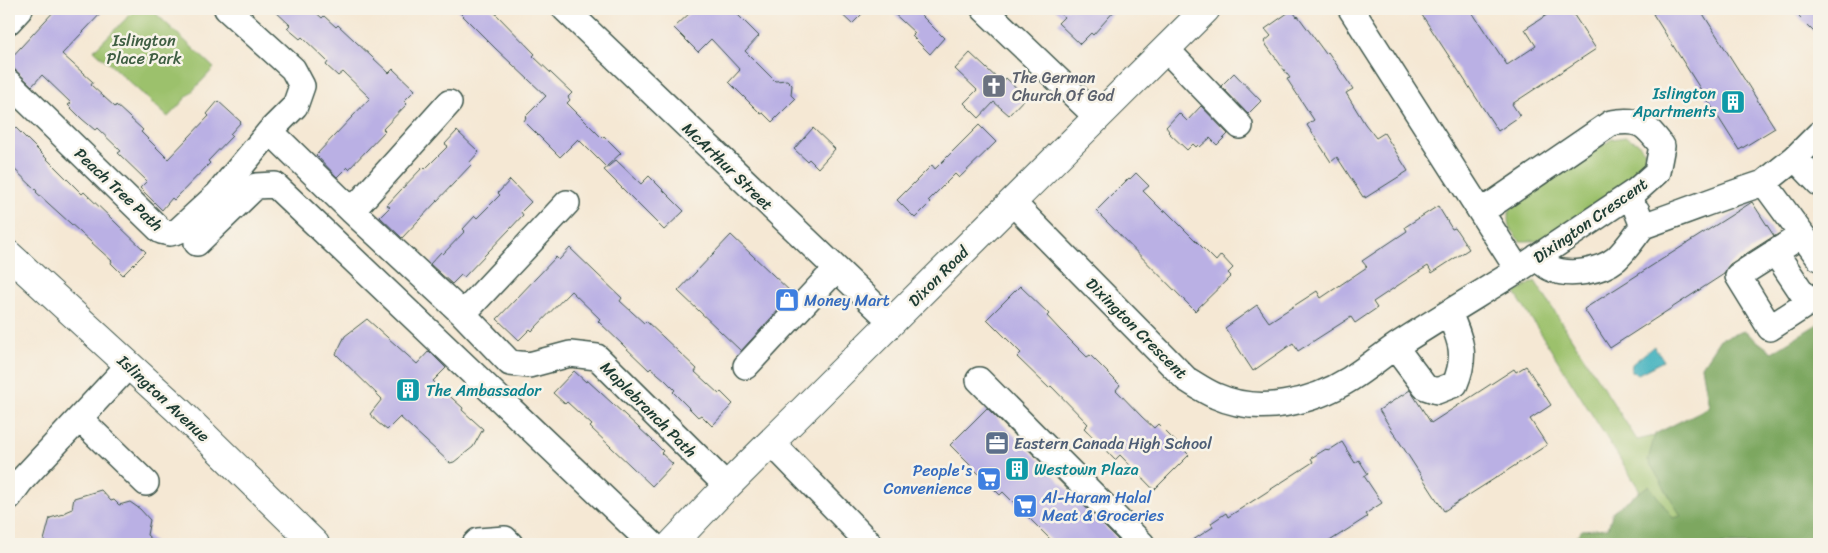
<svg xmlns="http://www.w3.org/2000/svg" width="1828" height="553" font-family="Sriracha,sans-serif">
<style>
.green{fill:#9cc16c;stroke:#5e7f50}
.forest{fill:#7da760;stroke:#4e724a}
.water{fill:#46b4c0;stroke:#32787a}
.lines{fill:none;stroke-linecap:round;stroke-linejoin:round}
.stream{stroke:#46b4c0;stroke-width:5}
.building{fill:#bab0e4}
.minor-casing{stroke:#3f574c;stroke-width:28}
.major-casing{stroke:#3f574c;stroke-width:30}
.minor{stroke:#fff;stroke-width:25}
.major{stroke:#fff;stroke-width:28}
.labels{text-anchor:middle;stroke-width:5;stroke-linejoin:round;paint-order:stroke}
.park-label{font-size:16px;fill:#3e5e42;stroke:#f7f3e8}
.worship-label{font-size:16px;fill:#5b616d;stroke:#f7f3e8;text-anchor:start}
.culture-label{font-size:16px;fill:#0d838f;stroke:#f7f3e8;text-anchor:start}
.street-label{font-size:16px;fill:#1f3d34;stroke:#f7f3e8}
.shop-label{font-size:16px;fill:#366cbe;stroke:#f7f3e8;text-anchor:start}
.service-label{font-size:16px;fill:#4e5e75;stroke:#f7f3e8;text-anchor:start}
</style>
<rect width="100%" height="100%" fill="#f7f3e8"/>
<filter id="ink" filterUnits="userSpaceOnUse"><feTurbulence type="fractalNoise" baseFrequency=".02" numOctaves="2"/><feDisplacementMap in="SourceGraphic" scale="10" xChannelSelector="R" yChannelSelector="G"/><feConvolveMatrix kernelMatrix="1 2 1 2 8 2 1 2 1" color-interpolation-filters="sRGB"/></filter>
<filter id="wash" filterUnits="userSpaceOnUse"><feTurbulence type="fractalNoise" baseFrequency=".0096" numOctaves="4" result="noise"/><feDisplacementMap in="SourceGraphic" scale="20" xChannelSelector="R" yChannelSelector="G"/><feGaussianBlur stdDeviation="1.12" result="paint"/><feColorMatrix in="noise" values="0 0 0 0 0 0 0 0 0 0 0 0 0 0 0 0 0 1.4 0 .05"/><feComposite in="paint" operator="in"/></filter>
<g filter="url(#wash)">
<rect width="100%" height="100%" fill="#f5e8d4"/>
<path class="green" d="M136,9H151L214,68L168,117L94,50Z
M1625,137L1637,142L1645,152V164L1638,178L1537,241H1520C1507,227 1503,217 1516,201L1612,139Z
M1535,281L1637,440L1775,409L1819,544H1567L1640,525L1639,489L1515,293Z"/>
<path class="forest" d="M1819,323V544H1570L1582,530L1608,528L1613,511L1649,485L1673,518L1681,516L1648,460L1655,434L1709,407L1702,366L1720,339L1744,331L1772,352Z"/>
<path class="water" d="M1654,346L1663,359V361L1638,374L1631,371L1632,364Z"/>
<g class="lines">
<path class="stream" d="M1815,544L1819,525"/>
</g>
<g id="blocks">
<path class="building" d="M56,9H105L62,54L93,82L91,85L115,107L116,105L143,130L141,132L168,159L209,116L207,114L218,101L241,122L230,134L232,136L208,161L210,163L174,200L172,198L162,210L140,188L147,181L118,153L121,151L97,128L95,130L82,119L68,105L71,103L42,75L32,86L9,64V60Z
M273,9H312L322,18L324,16L336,27L338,25L389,73L393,69L415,90L404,101L407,104L383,129L385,131L349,169L347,167L337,177L316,155L370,98L343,72L338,76L326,65L328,62L302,37L300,39L287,28L290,25Z
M456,9H491L535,54L533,56L572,93L568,97L570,100L567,103L602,138L604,136L621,153L606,167L578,139L560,157L524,121L526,118L525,117L546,96L496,49Z
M694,9H732L759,36L745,51L775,81L787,80L792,85L791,95L795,99L772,122L763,113L761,114L729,82L740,70L711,39L698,52L674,28Z
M836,9H867L852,24Z
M889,9H915L944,38L930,54L912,36L915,33Z
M1055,9H1116L1093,35L1091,33L1080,44L1058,23L1064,17Z
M1418,9H1470L1507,65L1536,46L1525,29L1556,9H1570L1596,49L1512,104L1520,116L1498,131Z
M1662,9H1700L1775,128L1739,150L1653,14Z
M1791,9H1819V37Z
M1292,10L1297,17L1298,16L1326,54L1328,52L1353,89L1346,93L1365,124L1376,138L1384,133L1408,171L1365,198V196L1363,197L1337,157L1331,162L1307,125L1314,120L1287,79L1290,78L1264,42L1271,36L1265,29Z
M970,53L1002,83L1006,78L1026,97L1009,115L994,102L979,118L964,103L977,90L955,69Z
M1234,73L1261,101L1248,114L1221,86Z
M1201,106L1228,134L1217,145L1210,138L1200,147L1198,145L1196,147L1193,144L1187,150L1168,132L1169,131L1166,127L1179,113L1187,121Z
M9,121L82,194L84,192L146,252L123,275L111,263L112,261L49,204L36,192L37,191L9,164Z
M979,125L996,142L959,178L955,174L928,201L930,203L915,218L897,200L932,165L935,169Z
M813,128L835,149L818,168L809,159L807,161L794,149Z
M457,131L479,152L469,163L471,165L402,238L380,217L390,207L387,205L399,192L423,167L425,169L448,146L445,144Z
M616,160L641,184L649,176L684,211L664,230L604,170Z
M1136,173L1149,186L1143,191L1164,212L1165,210L1216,261L1221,255L1233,268L1228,273L1231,276L1195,311L1096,211L1129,178L1130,179Z
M510,180L531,202L521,212L523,215L510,229L464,277L461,275L452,284L430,264L441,252L443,254L465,231L463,229L475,216L477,218L500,195L498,193Z
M1752,202L1774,236L1730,264L1726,269L1724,274L1610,348L1584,309Z
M1438,206L1452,229L1455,228L1469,249L1432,273L1428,266L1412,276L1373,302L1377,308L1355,323L1351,317L1298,351L1293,343L1253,371L1225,328L1257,305L1269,322L1317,291L1321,298L1367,267L1362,261L1407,231L1405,227Z
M731,235L793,294L741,351L678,291Z
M570,248L622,298L620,301L644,323L646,321L697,369L695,372L719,394L721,392L733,404L712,426L701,415L698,417L673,392L675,390L665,380L651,368L649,370L598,321L600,319L571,291L532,331L530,329L519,340L497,319L556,257L559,260Z
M1020,286L1049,314L1047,316L1060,330L1087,357L1090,355L1120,385L1116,390L1142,417L1154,428L1158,424L1189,455L1154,490L1120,455L1115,460L1084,428L1088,424L1051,386L1049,388L1017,357L1021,353L987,319Z
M367,319L417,364L429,351L446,368L433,381L463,408L462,410L483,429L473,447L454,462L450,463L400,417L387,430L377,422L370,414L382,399L336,354L345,336Z
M1526,366L1551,405L1530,419L1547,445L1444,511L1379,410L1410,390L1431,423L1514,369L1516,372Z
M574,371L586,382L587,380L651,439L663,451L661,453L673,464L652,486L590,427L592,425L567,402L565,404L553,393Z
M987,408L1122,544H1055L1003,492L1000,495L950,445Z
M1342,442L1355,463L1359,460L1368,474L1364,476L1382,503L1365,514L1367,517L1325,544H1187L1213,527L1211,523L1226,513L1228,517L1313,462L1311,458L1326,449L1328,451Z
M101,490L111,501L114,500L119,505L130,502L140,509L150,520L147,535L157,544H43L50,518L64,514L65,512L72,509L74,498Z"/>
</g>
</g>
<g filter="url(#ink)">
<use href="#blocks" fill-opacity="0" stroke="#3f574c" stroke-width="1"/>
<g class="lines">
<defs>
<path id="minor" d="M227,9L293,69L302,86L295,106L270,131L352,211L463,314L510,363L529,365L570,354L597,357L727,486
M565,9L892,322
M984,9L1097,117
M9,21L20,9
M1166,49L1240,126
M9,83L161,231L170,233L178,231L218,194L270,131
M1795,158L1819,183
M1764,183L1795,158L1819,134
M1012,202L1186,379C1196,385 1206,392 1216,396C1258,415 1312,403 1350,379C1366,369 1380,357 1396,346C1436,320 1478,295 1518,270L1351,9
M352,211L449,103
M1481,212L1611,123C1639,118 1645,124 1662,146L1657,172L1637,190L1518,270
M1643,226C1684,212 1723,196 1764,183L1819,258
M1802,235L1738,276L1770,328L1819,296
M197,243L256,186L275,185L652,544
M1775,252L1809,303
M1537,257C1541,261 1546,267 1552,269C1570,277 1601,271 1616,259C1626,250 1635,236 1643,226L1637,211
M463,314L567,203
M1395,347L1425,387L1437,391L1455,384C1467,355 1461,341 1449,313
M746,366L836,269
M979,380L1142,544
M80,419L146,483
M772,443L868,542
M9,497L20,482L129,365
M475,544L478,541L505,539L510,544"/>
<path id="major" d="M9,255L178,410L315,544
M672,544L727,486L1206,9"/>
</defs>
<use href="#minor" class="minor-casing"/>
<use href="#major" class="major-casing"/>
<use href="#minor" class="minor"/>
<use href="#major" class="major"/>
</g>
</g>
<defs>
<symbol id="church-square" viewBox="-11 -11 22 22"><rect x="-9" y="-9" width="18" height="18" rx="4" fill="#6b7280" stroke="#f7f3e8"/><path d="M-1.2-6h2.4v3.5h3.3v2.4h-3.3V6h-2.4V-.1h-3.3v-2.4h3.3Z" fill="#fff"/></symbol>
<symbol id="building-square" viewBox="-11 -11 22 22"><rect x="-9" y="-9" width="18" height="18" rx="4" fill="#0f9aa8" stroke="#f7f3e8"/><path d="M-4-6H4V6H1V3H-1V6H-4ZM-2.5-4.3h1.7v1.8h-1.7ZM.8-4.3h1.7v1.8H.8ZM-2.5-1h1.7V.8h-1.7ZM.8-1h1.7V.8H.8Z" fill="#fff"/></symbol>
<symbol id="shop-square" viewBox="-11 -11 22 22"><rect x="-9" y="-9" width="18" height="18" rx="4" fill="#3f7fe0" stroke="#f7f3e8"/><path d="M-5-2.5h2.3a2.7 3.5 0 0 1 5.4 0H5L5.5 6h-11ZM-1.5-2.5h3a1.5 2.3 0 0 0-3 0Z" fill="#fff"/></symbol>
<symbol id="office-square" viewBox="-11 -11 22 22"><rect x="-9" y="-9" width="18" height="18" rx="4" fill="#5c6f8a" stroke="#f7f3e8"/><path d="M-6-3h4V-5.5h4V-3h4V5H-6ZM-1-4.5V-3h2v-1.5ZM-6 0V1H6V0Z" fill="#fff"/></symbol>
<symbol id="supermarket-square" viewBox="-11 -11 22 22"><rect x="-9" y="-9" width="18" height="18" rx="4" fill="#3f7fe0" stroke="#f7f3e8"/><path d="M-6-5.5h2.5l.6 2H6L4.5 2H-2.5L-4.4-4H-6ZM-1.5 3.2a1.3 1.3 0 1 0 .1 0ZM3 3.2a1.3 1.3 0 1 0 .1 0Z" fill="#fff"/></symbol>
</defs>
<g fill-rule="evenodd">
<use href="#church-square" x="980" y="72" width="28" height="28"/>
<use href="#building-square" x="1719" y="88" width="28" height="28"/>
<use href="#shop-square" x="773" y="286" width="28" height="28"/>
<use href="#building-square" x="394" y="376" width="28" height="28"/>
<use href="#office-square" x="983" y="429" width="28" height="28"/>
<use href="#building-square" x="1003" y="455" width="28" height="28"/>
<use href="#supermarket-square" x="975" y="465" width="28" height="28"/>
<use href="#supermarket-square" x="1011" y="492" width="28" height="28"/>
</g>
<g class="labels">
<g class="park-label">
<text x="144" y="46">Islington<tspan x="144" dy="18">Place Park</tspan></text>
</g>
<g class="worship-label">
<text x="1012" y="83">The German<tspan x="1012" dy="18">Church Of God</tspan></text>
</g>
<g class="culture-label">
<text x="1716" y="99" text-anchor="end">Islington<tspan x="1716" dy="18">Apartments</tspan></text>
<text x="426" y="396">The Ambassador</text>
<text x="1034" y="475">Westown Plaza</text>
</g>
<g class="street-label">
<text transform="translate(728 166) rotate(44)" y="6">McArthur Street</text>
<text transform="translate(119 189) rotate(43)" y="6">Peach Tree Path</text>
<text transform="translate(1590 220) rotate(-35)" y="6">Dixington Crescent</text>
<text transform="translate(938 276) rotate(-45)" y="6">Dixon Road</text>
<text transform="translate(1137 328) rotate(45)" y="6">Dixington Crescent</text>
<text transform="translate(164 398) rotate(43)" y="6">Islington Avenue</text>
<text transform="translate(649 409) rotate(45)" y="6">Maplebranch Path</text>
</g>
<g class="shop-label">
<text x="804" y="306">Money Mart</text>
<text x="972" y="476" text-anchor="end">People's<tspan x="972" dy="18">Convenience</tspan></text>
<text x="1042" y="503">Al-Haram Halal<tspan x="1042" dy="18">Meat &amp; Groceries</tspan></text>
</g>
<g class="service-label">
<text x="1014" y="449">Eastern Canada High School</text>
</g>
</g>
<rect width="1828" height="553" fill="none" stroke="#f7f3e8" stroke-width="30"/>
</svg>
